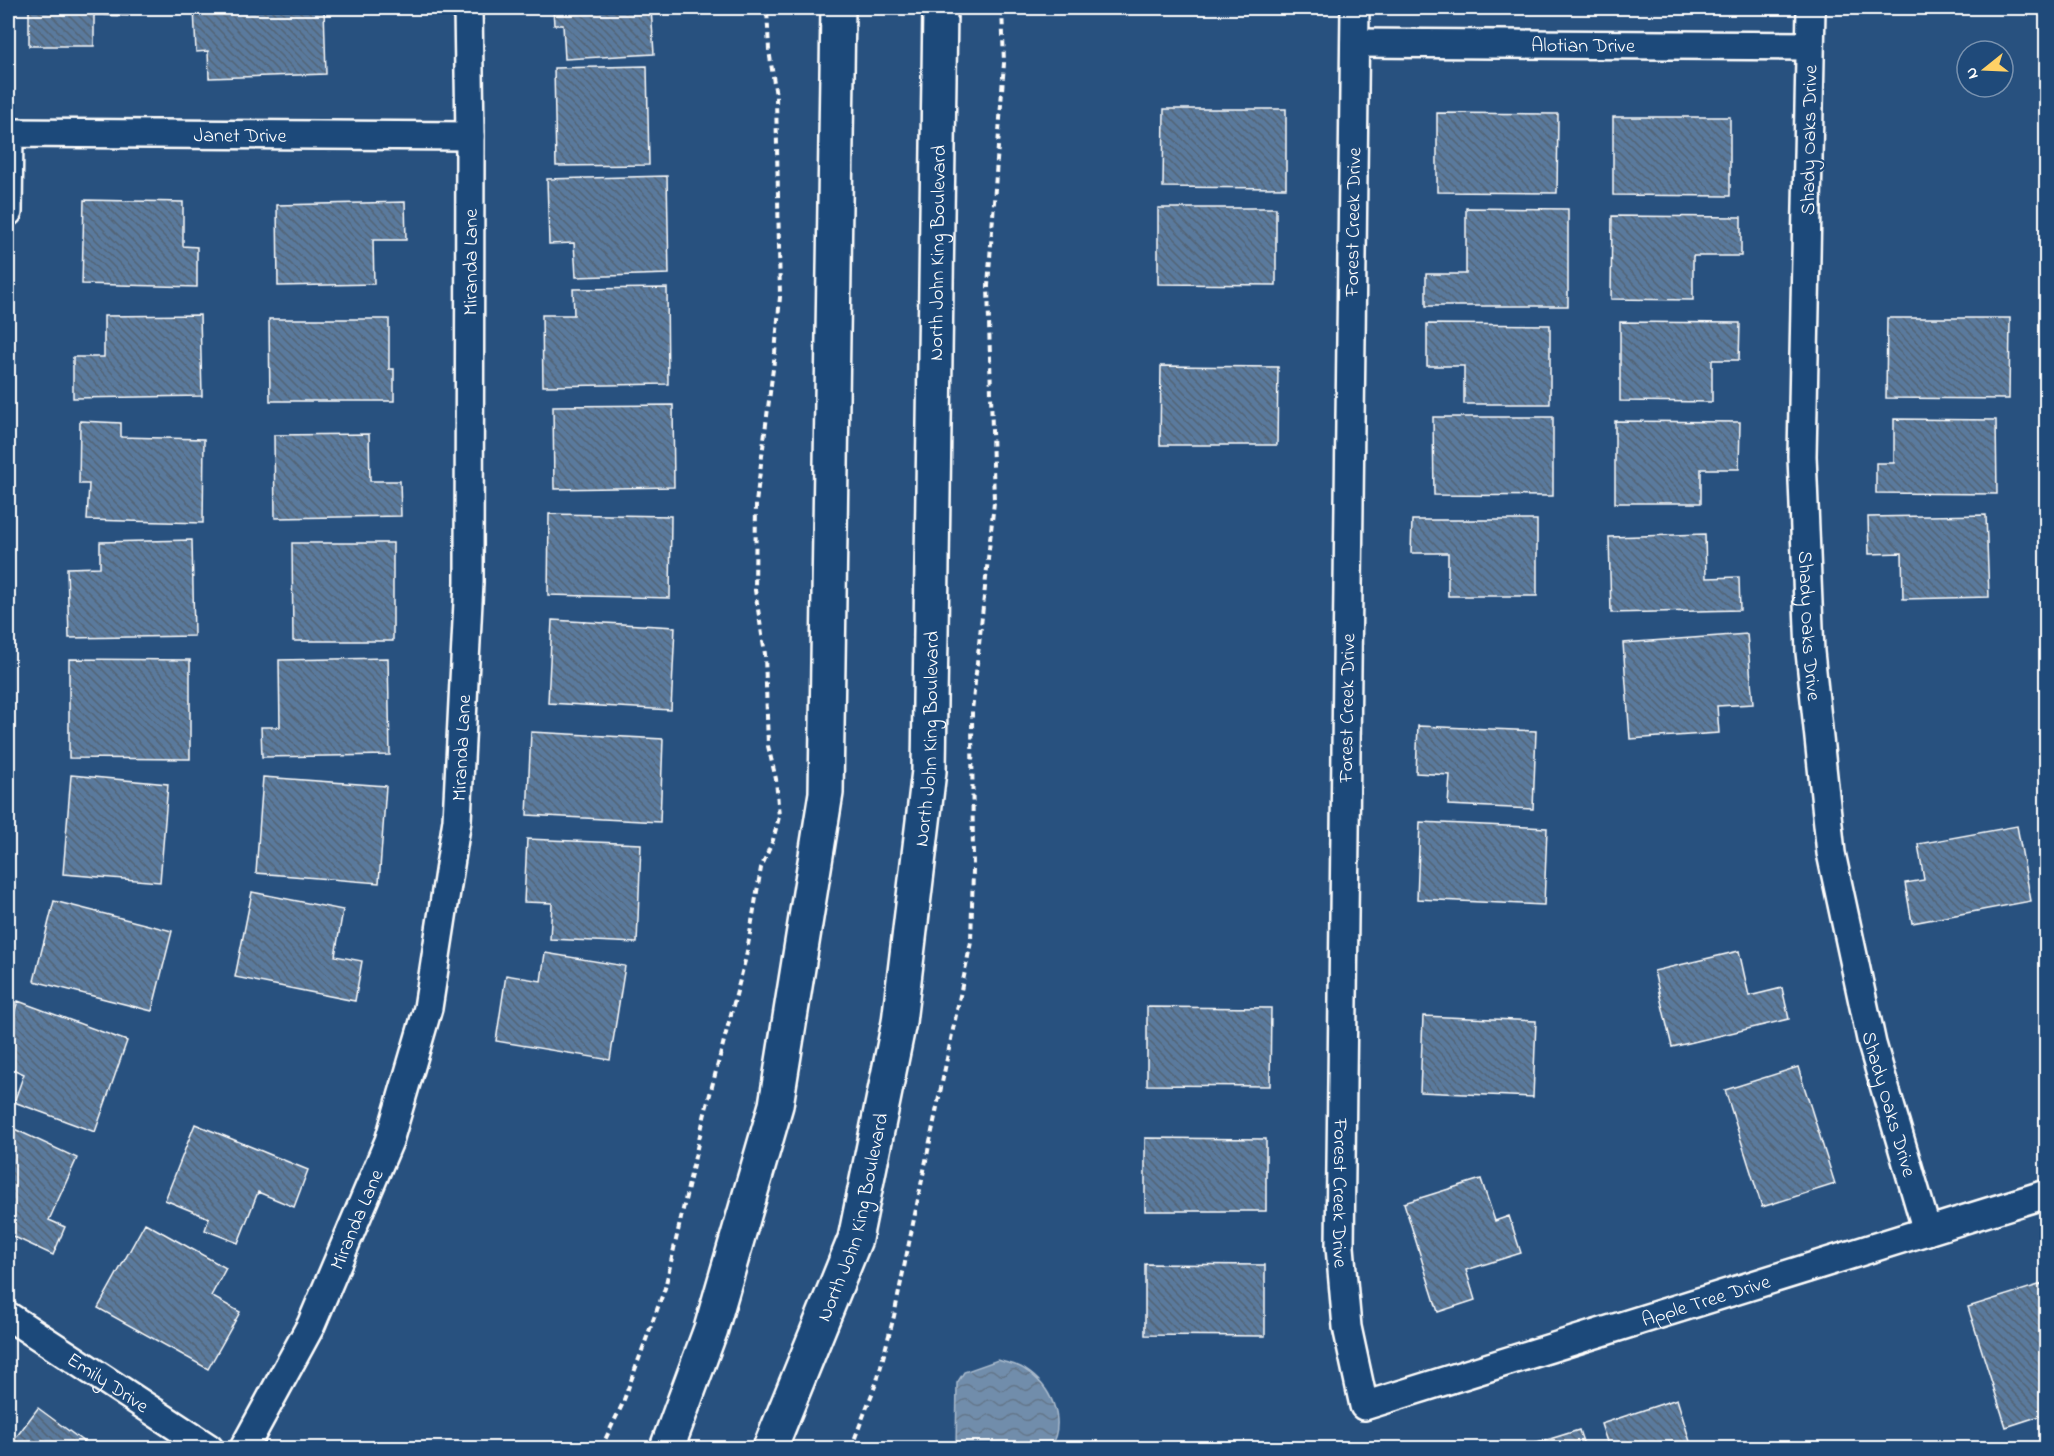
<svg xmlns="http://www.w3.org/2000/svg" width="2054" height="1456" font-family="'Indie Flower',sans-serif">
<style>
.water{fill:url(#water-waves);stroke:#aabbcd;stroke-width:1.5}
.building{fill:url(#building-back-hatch);stroke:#fff;stroke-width:1.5}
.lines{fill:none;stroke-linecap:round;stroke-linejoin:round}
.street-casing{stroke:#fff;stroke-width:32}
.primary-casing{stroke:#fff;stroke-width:38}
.path{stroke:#fff;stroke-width:4;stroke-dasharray:6 4.5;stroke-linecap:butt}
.street{stroke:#1f4a7a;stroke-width:27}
.primary{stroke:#1f4a7a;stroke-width:33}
.labels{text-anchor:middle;stroke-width:4.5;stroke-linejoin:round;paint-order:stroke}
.street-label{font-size:20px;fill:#fff;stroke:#1f4a7a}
</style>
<defs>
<pattern id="water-waves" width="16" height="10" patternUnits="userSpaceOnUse" patternTransform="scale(1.5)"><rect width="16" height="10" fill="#718dab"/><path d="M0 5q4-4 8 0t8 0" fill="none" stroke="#64768a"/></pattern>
<pattern id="building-back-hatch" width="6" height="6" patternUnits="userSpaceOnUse" patternTransform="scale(1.5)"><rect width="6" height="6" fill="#5a7a9d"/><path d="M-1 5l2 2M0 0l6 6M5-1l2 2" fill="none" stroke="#536374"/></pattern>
</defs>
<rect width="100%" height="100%" fill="#28517f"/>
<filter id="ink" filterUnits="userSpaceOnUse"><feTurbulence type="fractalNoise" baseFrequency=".0167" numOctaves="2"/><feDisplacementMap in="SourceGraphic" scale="12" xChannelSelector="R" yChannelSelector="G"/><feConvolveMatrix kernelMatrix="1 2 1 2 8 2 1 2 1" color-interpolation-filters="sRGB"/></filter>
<g filter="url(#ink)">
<path class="water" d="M998,1360C1006,1363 1017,1364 1024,1369C1051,1386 1067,1420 1050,1448H956L957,1383L964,1372Z"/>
<path class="building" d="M29,8H128V16L94,15V46H29Z
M194,8H324L326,74L209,78L208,51L196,52Z
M553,8H651L654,54L565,59L563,25H554Z
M647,66L649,165L556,166L554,68Z
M1164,109H1286V188L1163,187Z
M1437,113L1558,114L1557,193L1437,192Z
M1613,117H1730V196L1613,195Z
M667,176L669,274L576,277L574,243L549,244L547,179Z
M84,200L183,202V246L197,247V287L82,284Z
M405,202L406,240H373L374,284L278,286L277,205Z
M1158,208H1276V285L1158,284Z
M1466,208L1568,209V306H1426V274H1466Z
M1612,216L1741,217V256H1693V300L1611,299Z
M667,288L668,384L543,386L542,315H574L573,289Z
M200,315L202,396L73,398V357H104V316Z
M1887,318H2010L2009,399L1886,398Z
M269,319H389V369H394V401H270Z
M1620,322L1740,323L1739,360H1712V402L1620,401Z
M1427,324L1550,325V404H1464V366H1427Z
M1161,366L1278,367L1277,445H1160Z
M673,405L674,487L554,489L553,406Z
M1433,417H1553V496L1434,495Z
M1894,419L1996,420L1997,494L1876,493V463H1894Z
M80,421L121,423V437L204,439L203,523L87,520L89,484H79Z
M1615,421L1740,422L1739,469H1701V503H1615Z
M369,434L370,481H400L401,516L275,518L274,435Z
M549,514L671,516L670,598L548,595Z
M1986,515L1989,597L1903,599L1902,553L1869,554L1868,517Z
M1412,520H1537V596H1448V553H1411Z
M1705,534L1706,578L1739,577L1740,610L1611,613L1609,537Z
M192,540L194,636L69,638L67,568L100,567V542Z
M292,543H393V641H293Z
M552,620L675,627L671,710L548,703Z
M1747,634L1753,704L1717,706L1719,733L1630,739L1623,643Z
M388,658L390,755L262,757L261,727H280L279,660Z
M69,659L190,660V759L69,758Z
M1418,726L1536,731L1533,809L1448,805L1450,775L1416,773Z
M531,732L663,739L660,822L527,815Z
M71,775L168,784L160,882L63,874Z
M263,777L386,786L379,883L256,873Z
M1420,822L1547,828L1544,905L1417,899Z
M2017,826L2031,901L1912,923L1905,883L1924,880L1918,844Z
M527,839L641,844L637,943L550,939L552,903L524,902Z
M252,892L343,910L335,956L362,961L355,1001L235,977Z
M54,901L172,931L152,1011L34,981Z
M1739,951L1749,996L1782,988L1789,1019L1672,1047L1654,971Z
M545,953L625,966L610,1060L496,1041L506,975L541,981Z
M18,1001L127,1041L95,1132L14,1102L24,1074L8,1067V1031Z
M1147,1007L1271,1008L1270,1086L1147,1085Z
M1423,1016L1536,1021L1533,1097L1420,1092Z
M1798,1067L1835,1184L1762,1207L1725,1090Z
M195,1124L308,1170L294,1207L258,1192L238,1243L205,1230L209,1218L165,1200Z
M8,1126L77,1158L49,1220L65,1227L53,1255L8,1234Z
M1145,1138L1266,1139V1211H1145Z
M1481,1179L1495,1221L1509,1216L1521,1253L1466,1270L1475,1300L1438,1312L1404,1203Z
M145,1223L226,1268L211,1296L240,1312L208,1369L98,1308Z
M1145,1264L1265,1265V1336L1145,1335Z
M2042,1284L2046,1299V1414L2006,1427L1968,1307Z
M1677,1399L1692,1448H1609L1601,1424Z
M38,1408L92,1448H8Z
M1579,1430L1585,1448H1521Z"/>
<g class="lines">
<defs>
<g id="street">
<path id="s1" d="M1355,8L1340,1247L1347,1327L1364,1406L2046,1194"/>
<path id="s2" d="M1811,8L1802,456L1810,652L1831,853L1872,1044L1927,1231"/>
<path id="s3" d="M1355,43L1810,46"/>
<path id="s4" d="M8,212L9,133L470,136"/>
<path id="s5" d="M8,1316L209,1448"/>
<path id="s6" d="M244,1448L311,1325L389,1141L428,1008L457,820L469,582L470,136L468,8"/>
</g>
<g id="primary">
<path d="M667,1448L711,1329L776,1105L826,793L838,8"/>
<path id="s7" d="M770,1448L855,1239L899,1022L929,771L940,8"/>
</g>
</defs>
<use href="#street" class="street-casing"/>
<use href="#primary" class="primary-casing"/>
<path class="path" d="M601,1448L622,1405L665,1288L705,1113L746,957L761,868L773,840L779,817L776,779L768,746L765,654L755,590L756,503L775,353L780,297L776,96L769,50L767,8
M851,1448L877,1381L894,1316L971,942L973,870L972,711L994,502L988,286L1004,63L1002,8"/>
<use href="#street" class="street"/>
<use href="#primary" class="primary"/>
</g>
</g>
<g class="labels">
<g class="street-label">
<text dy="7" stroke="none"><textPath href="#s3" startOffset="228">Alotian Drive</textPath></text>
<text dy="7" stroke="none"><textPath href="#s4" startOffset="310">Janet Drive</textPath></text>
<text transform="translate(1808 140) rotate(-89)" y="7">Shady Oaks Drive</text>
<text transform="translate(1352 222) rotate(-89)" y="7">Forest Creek Drive</text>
<text dy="7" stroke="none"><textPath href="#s7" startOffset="1218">North John King Boulevard</textPath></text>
<text dy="7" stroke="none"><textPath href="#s6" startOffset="1227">Miranda Lane</textPath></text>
<text dy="7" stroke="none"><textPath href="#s2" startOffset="618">Shady Oaks Drive</textPath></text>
<text transform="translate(1346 708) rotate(-89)" y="7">Forest Creek Drive</text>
<text dy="7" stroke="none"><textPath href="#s7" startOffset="732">North John King Boulevard</textPath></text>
<text dy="7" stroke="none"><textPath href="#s6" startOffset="741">Miranda Lane</textPath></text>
<text dy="7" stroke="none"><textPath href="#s2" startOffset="1104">Shady Oaks Drive</textPath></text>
<text dy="7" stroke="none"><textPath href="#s1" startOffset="1185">Forest Creek Drive</textPath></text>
<text dy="7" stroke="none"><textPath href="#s7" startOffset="246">North John King Boulevard</textPath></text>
<text dy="7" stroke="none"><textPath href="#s6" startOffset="255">Miranda Lane</textPath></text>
<text dy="7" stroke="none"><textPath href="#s1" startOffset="1758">Apple Tree Drive</textPath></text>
<text dy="7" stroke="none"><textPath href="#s5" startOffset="120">Emily Drive</textPath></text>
</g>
</g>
<rect width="2054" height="1456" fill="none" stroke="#1f4a7a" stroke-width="30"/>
<rect x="15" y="15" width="2024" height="1426" fill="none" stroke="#fff" stroke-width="2" filter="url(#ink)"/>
<g transform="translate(1985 69) rotate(252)"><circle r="28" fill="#1f4a7a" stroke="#7992af" stroke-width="1.5"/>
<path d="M0-4.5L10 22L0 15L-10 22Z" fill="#ffd166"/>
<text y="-9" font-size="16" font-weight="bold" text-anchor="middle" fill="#ffffff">N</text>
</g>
</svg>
